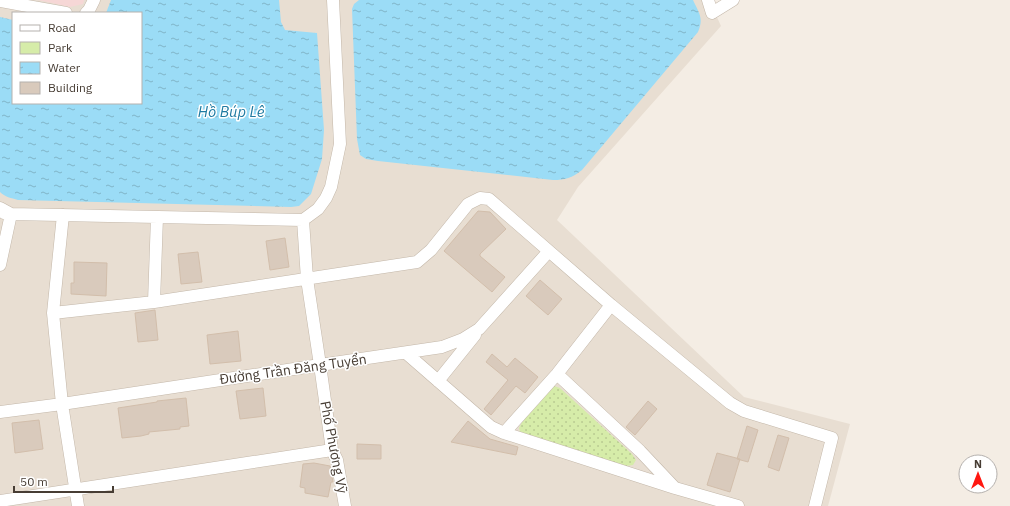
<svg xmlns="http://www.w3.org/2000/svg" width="1010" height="506" font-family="'IBM Plex Sans',sans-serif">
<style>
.residential{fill:#e8ded2;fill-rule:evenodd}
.medical{fill:#f6d7d6}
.green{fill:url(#green-dots)}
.water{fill:url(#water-ripples)}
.building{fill:#d9cabc;stroke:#d2beab}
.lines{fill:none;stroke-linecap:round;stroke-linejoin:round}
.minor-casing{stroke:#c3b7a9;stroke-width:13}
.minor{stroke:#fff;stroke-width:12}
.labels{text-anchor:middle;stroke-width:3;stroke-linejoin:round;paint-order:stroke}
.street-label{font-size:14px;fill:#473d34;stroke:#fff}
.water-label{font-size:15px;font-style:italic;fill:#207ba2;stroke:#fff}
</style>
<defs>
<pattern id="green-dots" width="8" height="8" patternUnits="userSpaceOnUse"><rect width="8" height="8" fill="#d6eca9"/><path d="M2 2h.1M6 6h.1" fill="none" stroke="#b9cb92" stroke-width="1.8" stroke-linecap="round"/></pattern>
<pattern id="water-ripples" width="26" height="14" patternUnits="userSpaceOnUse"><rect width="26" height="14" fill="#9bdcf6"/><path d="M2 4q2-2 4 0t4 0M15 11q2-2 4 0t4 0" fill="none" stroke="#80b4c8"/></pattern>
</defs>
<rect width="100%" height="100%" fill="#f4ede4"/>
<path class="residential" d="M0,0H709L721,26L578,187L557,220L744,397L850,424L828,506H0ZM13,13H141V103H13Z"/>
<path class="medical" d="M38,0H84L83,4L70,7Z"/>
<path class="green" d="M554,386L560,388L632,454L636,460L633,465L626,466L529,436L520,432L519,428L522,422L550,387Z"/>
<path class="water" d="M111,0H279L281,22L285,30L317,33L324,130L322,159L311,194L299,206L291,207L18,200C11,198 5,197 0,192V17L13,20V103H141V13H106Z
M359,0H693C699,13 704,18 698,32L582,170C572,178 565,180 553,180L378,161L366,159L360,155L357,139L352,9L354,4Z"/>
<path class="building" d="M478,211L490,212L506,229L480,254V256L505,277L492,292L444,251Z
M285,238L289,267L270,270L266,241Z
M198,252L202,282L181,284L178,254Z
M74,262L107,263L106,296L71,294V283H74Z
M540,280L562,299L548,315L526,296Z
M155,310L158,340L138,342L135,313Z
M238,331L241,361L210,364L207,335Z
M492,354L507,367L515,358L538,377L525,393L516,386L491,415L484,409L508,380L486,362Z
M263,388L266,416L240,419L236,391Z
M186,398L189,426L180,427V429L149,432V434L141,436L122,438L118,408L157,402V401Z
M648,401L657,409L635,435L626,427Z
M39,420L43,449L15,453L12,423Z
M468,421L490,439L518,447L516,455L451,442Z
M747,426L758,430L748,462L737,459Z
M778,435L789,438L779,471L768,467Z
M357,444L381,445V459H357Z
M717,453L740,459L730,492L707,485Z
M314,463L330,466L333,482H331L328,497L305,493V488L300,487L303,464Z"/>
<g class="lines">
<defs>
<path id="minor" d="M708,0L712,13L733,0
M0,1L66,13
M86,13L89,10L94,0
M0,208L11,214L303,220L318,209L326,198L331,187L340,144L333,0
M63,215L53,313L62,404L78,506
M303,220L307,279L320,365L332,450L337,460L345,506
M0,265L11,214L4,213
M154,302L157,217
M53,313L154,302L417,262L431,250L468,204L480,198L489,199L611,305L730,403L744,411L832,438L815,506
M406,353L491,427L504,433L675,488L738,506
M557,374L640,451L674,487
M438,381L475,335
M0,412L62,404L320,365L442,347L463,339L479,329L549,251
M504,433L557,374L611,305
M0,501L332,450"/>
</defs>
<use href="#minor" class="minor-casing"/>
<use href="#minor" class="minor"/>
</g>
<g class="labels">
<g class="street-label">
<text transform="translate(293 369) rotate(-8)" y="5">Đường Trần Đăng Tuyển</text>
<text transform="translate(334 447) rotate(79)" y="5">Phố Phương Vỹ</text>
</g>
<g class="water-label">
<text x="231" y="117">Hồ Búp Lê</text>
</g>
</g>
<rect x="12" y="12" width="130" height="92" fill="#ffffff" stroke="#b5b1ae"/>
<rect x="20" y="25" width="20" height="6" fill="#ffffff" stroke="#b5b1ae"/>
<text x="48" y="32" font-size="12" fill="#473d34">Road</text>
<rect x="20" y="42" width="20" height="12" fill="#d6eca9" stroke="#b5b1ae"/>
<text x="48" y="52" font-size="12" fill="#473d34">Park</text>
<rect x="20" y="62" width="20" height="12" fill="url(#water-ripples)" stroke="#b5b1ae"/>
<text x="48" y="72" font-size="12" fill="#473d34">Water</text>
<rect x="20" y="82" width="20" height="12" fill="#d9cabc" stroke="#b5b1ae"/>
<text x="48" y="92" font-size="12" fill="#473d34">Building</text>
<g transform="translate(978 474)"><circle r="19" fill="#ffffff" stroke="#b5b1ae"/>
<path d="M0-3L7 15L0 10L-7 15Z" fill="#ff1710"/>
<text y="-6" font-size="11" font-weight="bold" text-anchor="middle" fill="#473d34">N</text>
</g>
<path d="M14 486v6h99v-6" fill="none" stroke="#473d34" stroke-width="2"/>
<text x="20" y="486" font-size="12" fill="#473d34" stroke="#ffffff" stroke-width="3" paint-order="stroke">50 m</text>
</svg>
